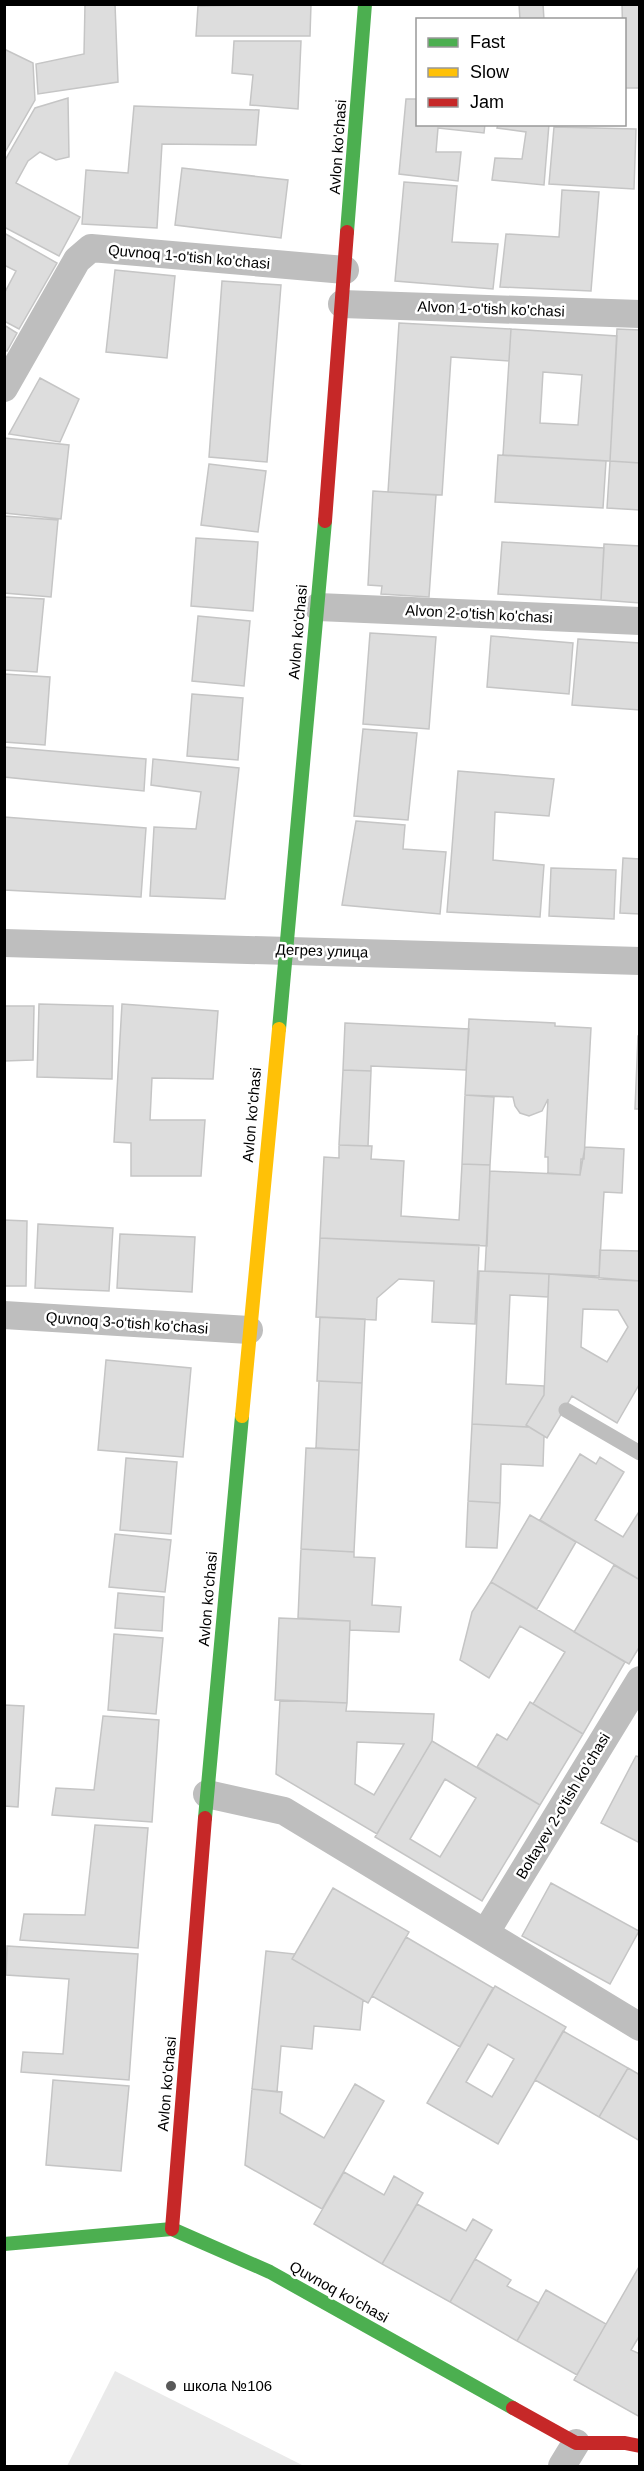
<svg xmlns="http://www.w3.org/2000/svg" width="644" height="2471" font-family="Arial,sans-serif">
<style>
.green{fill:#eaeaea}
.building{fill:#ddd;stroke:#c5c5c5;stroke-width:1.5;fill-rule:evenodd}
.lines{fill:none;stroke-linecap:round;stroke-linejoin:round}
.lane{stroke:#bebebe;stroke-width:15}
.street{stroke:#bebebe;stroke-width:28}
.fast{stroke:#4caf50;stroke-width:14}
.slow{stroke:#ffc107;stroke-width:14}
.jam{stroke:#c62828;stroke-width:14}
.poi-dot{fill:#595959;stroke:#fff;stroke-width:2}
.labels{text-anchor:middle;stroke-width:5;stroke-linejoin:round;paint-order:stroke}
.street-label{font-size:15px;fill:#000;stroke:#fff}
.poi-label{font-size:15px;fill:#000;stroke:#fff;text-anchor:start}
</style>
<rect width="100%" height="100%" fill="#fff"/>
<path class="green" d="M115,2371L304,2466H67Z"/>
<path class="building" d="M85,4H115L118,82L38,94L36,64L84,54Z
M311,4L310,36H196L198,6Z
M519,4H543L544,20H520Z
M622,4H640V88H624Z
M234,41H301L298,109L250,105L253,75L232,73Z
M4,49L33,63L35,100L4,154Z
M68,98L69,157L56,160L40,152L28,161L16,183L80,217L59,256L4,227V162L35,108Z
M406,99H418V124H485L484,133L438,128L436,152H461L458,181L399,174Z
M134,106L259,110L256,145L162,144L157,228L82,224L86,170L128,173Z
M498,124H549L544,185L492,180L495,158L522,159L526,132L497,128Z
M554,127L636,129L634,189L549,184Z
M182,168L288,180L281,238L175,225Z
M404,182L457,186L452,242L498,244L493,289L395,281Z
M562,190L599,192L591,291L500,287L506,234L559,237Z
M4,233L57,263L19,329L4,321V294L16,271L4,265Z
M115,270L175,276L167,358L106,352Z
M222,281L281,285L267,462L209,457Z
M399,323L511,329L509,361L451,357L442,495L388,492Z
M4,325L17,333L7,351L4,350Z
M511,329L617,336L610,461L503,455ZM543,372L582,375L578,425L540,423Z
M617,329L640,330V463L610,461Z
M40,378L79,399L60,442L9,434Z
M4,438L69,445L61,519L4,513Z
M498,455L606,461L603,508L495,502Z
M610,461L640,463V510L607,508Z
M209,464L266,471L258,532L201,525Z
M373,491L436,495L429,597L381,594L382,586L368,585Z
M4,516L58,520L51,597L4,593Z
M196,538L258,542L253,611L191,606Z
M502,542L604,548L601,600L498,594Z
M604,544L640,546V603L601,600Z
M4,597L44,599L37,672L4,670Z
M198,616L250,621L244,686L192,681Z
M370,633L436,637L429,729L363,724Z
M491,636L573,643L569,694L487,687Z
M578,639L640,643V710L572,705Z
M4,674L50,677L45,745L4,742Z
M192,694L243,698L238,760L187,756Z
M363,729L417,733L408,820L354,816Z
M4,747L146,759L144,791L4,777Z
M153,759L239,768L225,899L150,896L154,827L196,829L201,792L151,785Z
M458,771L554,779L549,816L495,812L493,860L544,865L540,917L447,912Z
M4,817L146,828L141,897L4,890Z
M356,821L405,825L403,849L446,852L440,914L342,905Z
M623,858L640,859V914L620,913Z
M551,868L616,870L614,919L549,916Z
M39,1004L113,1006L112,1079L37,1077Z
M122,1004L218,1011L213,1079L152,1078L150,1120H205L201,1176H131V1143L114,1142Z
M4,1006H34L33,1060L4,1061Z
M469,1019L555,1023V1026L591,1028L584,1159H581L580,1175L548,1173V1157H545L548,1099L542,1111L529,1116L520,1113L515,1106L513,1097L465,1095Z
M345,1023L469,1029L466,1070L371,1066V1071L343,1070Z
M638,1036H640V1109H635Z
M343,1070L371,1071L368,1146L339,1145Z
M465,1095L494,1097L490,1165L462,1164Z
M339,1145L372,1146L371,1159L404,1161L401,1216L459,1220L462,1164L490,1165L487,1246L320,1238L324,1157L339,1158Z
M585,1147L624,1149L622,1193L604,1192L599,1276L485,1271L490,1171L580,1175Z
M4,1220L27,1221L26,1286H4Z
M38,1224L113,1228L109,1291L35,1288Z
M120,1234L195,1237L192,1292L117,1288Z
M320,1238L479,1245L475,1324L432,1322L434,1281L399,1279L377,1298L376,1320L316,1317Z
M600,1250L640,1251V1281L599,1279Z
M479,1271L549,1274L548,1297L510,1295L506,1384L544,1386V1395L526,1425L529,1427L472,1424Z
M549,1274L640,1281V1383L617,1423L572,1396L547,1438L526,1425L544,1395ZM583,1309L618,1310L628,1327L607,1362L581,1347Z
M320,1317L365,1319L362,1383L317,1381Z
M106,1360L191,1368L183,1457L98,1450Z
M319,1381L362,1383L359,1450L316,1448Z
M472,1424L529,1427L544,1436L543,1466L501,1464L500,1503L468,1501Z
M306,1448L359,1450L354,1552L301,1549Z
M580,1454L596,1464L600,1457L624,1472L595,1520L623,1537L640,1510V1580L540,1520Z
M126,1458L177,1462L171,1534L120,1530Z
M468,1501L500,1503L497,1548L466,1547Z
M530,1515L576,1542L537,1609L491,1582Z
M115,1534L171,1540L165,1592L109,1587Z
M301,1549L354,1552V1557L375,1558L372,1605L401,1607L399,1632L350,1630V1621L298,1618Z
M614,1565L640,1580V1646L629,1664L574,1632Z
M491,1582L625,1662L583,1734L533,1704L565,1652L520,1626L489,1678L460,1660L472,1612Z
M118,1593L164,1597L162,1631L115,1628Z
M279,1618L350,1621L347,1703L275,1700Z
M114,1634L163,1638L156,1714L108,1710Z
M280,1700L347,1703L346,1711L434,1714L432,1741L377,1834L276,1774ZM357,1742L404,1744L374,1795L355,1784Z
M530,1702L583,1734L540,1805L477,1767L497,1734L507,1740Z
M4,1705L24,1706L18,1807L4,1806Z
M103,1716L159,1720L152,1822L52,1815L56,1788L94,1790Z
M432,1741L540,1805L482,1901L375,1837ZM445,1779L476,1798L440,1857L410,1839Z
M636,1756L640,1757V1843L601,1823Z
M95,1825L148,1828L138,1948L20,1940L24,1914L85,1915Z
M551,1883L639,1931L610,1984L522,1936Z
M333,1888L409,1932L368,2003L292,1959Z
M406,1937L493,1988L460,2047L372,1996Z
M7,1946L138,1954L129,2080L21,2072L23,2052L63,2054L69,1979L6,1975Z
M266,1951L295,1954L292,1959L363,2000L360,2030L314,2026L312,2049L281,2046L277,2092L252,2089Z
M495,1986L566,2027L498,2144L427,2103ZM488,2044L514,2059L492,2097L466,2082Z
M563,2031L628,2068L599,2117L535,2080Z
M628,2068L640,2075V2141L599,2117Z
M53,2080L129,2086L121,2171L46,2165Z
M355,2084L384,2101L322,2209L245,2165L252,2089L282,2092L280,2113L324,2138Z
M344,2172L384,2195L394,2176L423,2193L382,2264L314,2224Z
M417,2204L466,2231L473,2219L492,2230L450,2302L382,2264Z
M475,2259L511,2280L507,2286L539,2303L517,2341L450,2302Z
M640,2265V2335L631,2350L640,2354V2417L574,2380Z
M546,2290L606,2324L577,2375L517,2341Z"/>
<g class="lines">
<path class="lane" d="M566,1410L640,1453"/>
<path class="street" d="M342,304L640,314
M4,388L77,260L91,248L345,270
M318,607L640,621
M4,943L640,961
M4,1315L249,1330
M207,1794L284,1811L640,2027
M486,1932L640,1680
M562,2466L576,2443"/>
<path class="fast" d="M347,232L365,4
M279,1029L325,521
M205,1818L242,1416
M4,2244L172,2229L270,2272L513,2408"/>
<path class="slow" d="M242,1416L279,1029"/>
<path class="jam" d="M325,521L347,232
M172,2229L205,1818
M513,2408L576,2443H625L640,2446"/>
</g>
<circle class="poi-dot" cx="171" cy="2386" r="6"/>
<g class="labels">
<g class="street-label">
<text transform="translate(338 147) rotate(-86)" y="5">Avlon ko'chasi</text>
<text transform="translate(189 257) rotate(5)" y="5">Quvnoq 1-o'tish ko'chasi</text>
<text transform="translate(491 309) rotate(2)" y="5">Alvon 1-o'tish ko'chasi</text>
<text transform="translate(479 614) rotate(3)" y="5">Alvon 2-o'tish ko'chasi</text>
<text transform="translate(298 632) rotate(-85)" y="5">Avlon ko'chasi</text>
<text transform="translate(322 951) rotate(2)" y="5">Дегрез улица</text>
<text transform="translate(252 1115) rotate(-85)" y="5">Avlon ko'chasi</text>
<text transform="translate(127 1323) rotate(4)" y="5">Quvnoq 3-o'tish ko'chasi</text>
<text transform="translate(208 1599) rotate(-85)" y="5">Avlon ko'chasi</text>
<text transform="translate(563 1806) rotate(-59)" y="5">Boltayev 2-o'tish ko'chasi</text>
<text transform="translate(167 2084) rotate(-85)" y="5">Avlon ko'chasi</text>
<text transform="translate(339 2292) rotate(29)" y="5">Quvnoq ko'chasi</text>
</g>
<g class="poi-label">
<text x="183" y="2391">школа №106</text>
</g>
</g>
<rect width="644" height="2471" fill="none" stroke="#000000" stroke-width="12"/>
<rect x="416" y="18" width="210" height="108" fill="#ffffff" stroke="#999999" stroke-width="1.5"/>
<rect x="428" y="38" width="30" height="9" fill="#4caf50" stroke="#999999" stroke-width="1.5"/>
<text x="470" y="48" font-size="18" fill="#000000">Fast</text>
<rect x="428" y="68" width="30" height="9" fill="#ffc107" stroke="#999999" stroke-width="1.5"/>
<text x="470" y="78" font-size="18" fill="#000000">Slow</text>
<rect x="428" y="98" width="30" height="9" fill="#c62828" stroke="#999999" stroke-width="1.5"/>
<text x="470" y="108" font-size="18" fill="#000000">Jam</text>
</svg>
